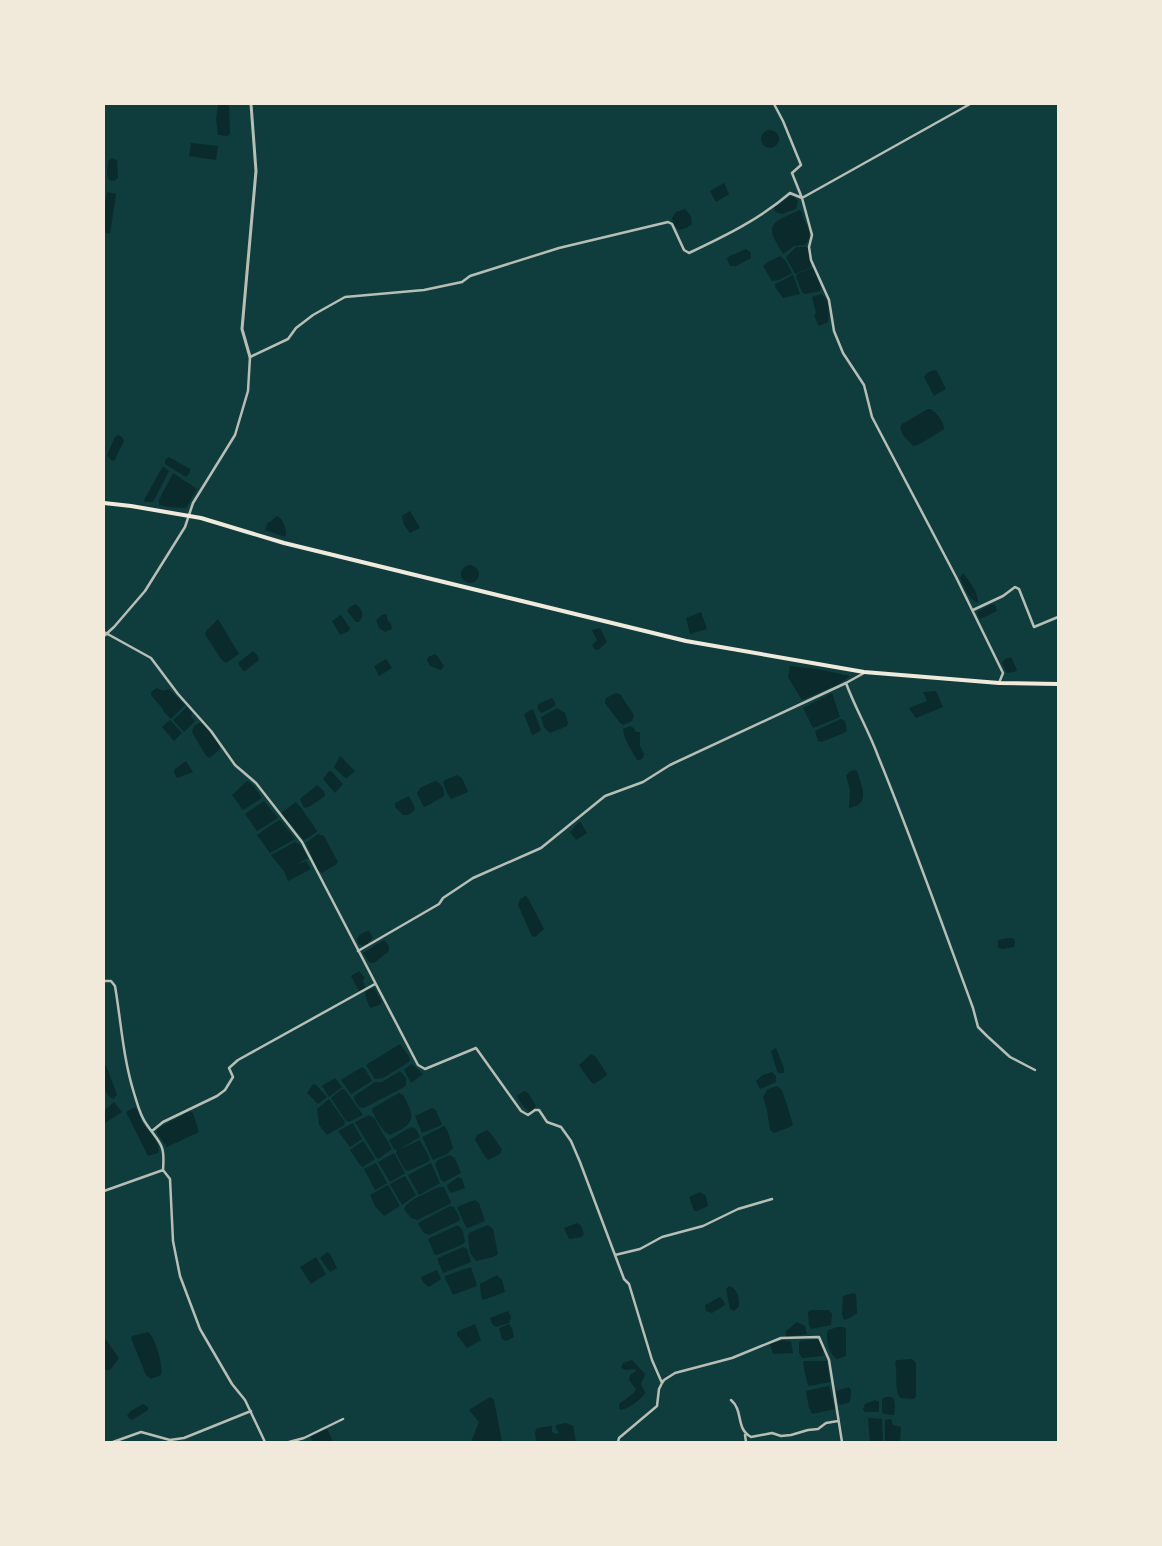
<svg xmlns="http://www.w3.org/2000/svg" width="1162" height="1546" font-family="'Alegreya Sans',sans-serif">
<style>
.water{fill:#0a2a2b}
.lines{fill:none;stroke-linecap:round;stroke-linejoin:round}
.minor{stroke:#b8beb3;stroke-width:2.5}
.tertiary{stroke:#b8beb3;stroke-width:3}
.primary{stroke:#f1e9da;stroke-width:4}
</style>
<rect width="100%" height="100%" fill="#0f3d3e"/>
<path class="water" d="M218,104H229L230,134L227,136L218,135L216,119Z
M761 139a9 9 0 1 1 18 0a9 9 0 1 1-18 0Z
M191,143L218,146L216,160L189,156Z
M112,158L117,160L118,178L114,181L109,180L107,175L108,161Z
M724,183L729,194L716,202L710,191Z
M107,192L116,194L110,234L104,232V208Z
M791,196L798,200L796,209L782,214L775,212L774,207Z
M685,209L691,216L692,224L686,228L679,230L674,225L672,218L676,212Z
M799,210L802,212C803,224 816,232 805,245L794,246L783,254C780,250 778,245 775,240C764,220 786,218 799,210Z
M796,247H808L811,264L810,268L795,274L786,257Z
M746,249L751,253V258L736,266H730L727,259L728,257Z
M780,256L786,261L792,273L779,280L772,281L763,266L768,262Z
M812,268L814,270L821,288L820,291L805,294L802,292L796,277L797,274Z
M793,275L800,294L783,298L775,287V284Z
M821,294C830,301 829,311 828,322L819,326L814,316L816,313L812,297Z
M934,370L937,371L946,389L934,396L924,377L927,373Z
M928,409H931C937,414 944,421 944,429L918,445L913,446L903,435L900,427L902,424Z
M118,435L122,437L124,441L114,461L111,460L107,455L115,437Z
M169,457L190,469V472L186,477L165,464V460Z
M163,466L169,471L153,502H145L144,500Z
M173,473L197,489L186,508L168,507L159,505V500Z
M410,511L420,528L410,533L404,525L402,516Z
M277,516C283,518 288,531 285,537L265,530L267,524Z
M461 574a9 9 0 1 1 18 0a9 9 0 1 1-18 0Z
M963,573C969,581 979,593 978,603C966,597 965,588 960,578Z
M356,604C362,609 365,615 359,622H356L347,611L350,607Z
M992,604L995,605L997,611L980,619L977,612Z
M701,612L707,629L690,634L686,618Z
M387,614V619L391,624L392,629L385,632L379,628L376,620L382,615Z
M341,615L350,628L349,631L340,635L332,621Z
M218,619L239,654L226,663L221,659L205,634L207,630Z
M600,628L607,642L598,650L594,649L592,645L597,640L592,630Z
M253,651L258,656L259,660L245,671H243L238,663Z
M435,654L438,657L444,666L441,670L430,666L427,660L428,657Z
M1011,657L1017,670L1014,672L1007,673L1002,663L1005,659Z
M386,659L392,668L379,676L374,666Z
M790,666L818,669L850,676L839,684L802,700L788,677Z
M157,688L163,691L169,689L185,705L171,719L163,711V709L151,695V692Z
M936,691L943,707L916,718L909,708L927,701L923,692Z
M616,693L620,694L634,715L632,721L623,725L620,723L605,703L606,698Z
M832,693L840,717L813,728L803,708Z
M552,698L555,702V706L542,713L539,711L537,706L540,703Z
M187,707L192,712L191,716L195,721L184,732L173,720Z
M557,708L565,713L568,723L567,726L550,733L544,727L541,717Z
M533,709L541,730L533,735H532L524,714Z
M841,719L845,721L847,731L844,733L821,742L818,741L815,731Z
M170,720L182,733L174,741L162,727Z
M199,723L203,724L219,745L220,749L210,758L206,756L192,732L194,726Z
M630,726L634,728L636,732H640V746L644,754L643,758L640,760H637C631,749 624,740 623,729Z
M340,756L355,771L347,778H345L334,767Z
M186,761L193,772L177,778L174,772V770Z
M854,770L857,771C861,786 872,804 849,808L850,790L846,776L850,771Z
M329,771L332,772L343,784L335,793L323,779Z
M457,775L462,778L468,792L451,799L447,793L443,782L445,780Z
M247,781L252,784L262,798L243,810L232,795Z
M435,781C441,782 445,790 444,796L425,807L423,806L417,793L420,788Z
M317,785L324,791L325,796L309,807L304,808L300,799Z
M409,796L414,806L415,810L408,815H403L395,807V803Z
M264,801L278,818L257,831L245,814Z
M296,802L302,809L317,831V832L304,840L281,813Z
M279,820L282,822L295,839L270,853L257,835Z
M580,821L587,833L576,840L570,832Z
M318,834L324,836L338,862L335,865L322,873L318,870L306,843Z
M295,842L301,845L308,858L295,865L306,861L311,869L288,881L284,871L271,855Z
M526,896L529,900L544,929L535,937L532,936L518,905L520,899Z
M367,931H369L373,938L367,944L363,946L358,944L357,939L359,935Z
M1008,938H1012L1015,940L1014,947L1003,949L998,948V940Z
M384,940L389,946V951L374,963H370L363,953Z
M359,971L365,978L363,980L365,988L359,991L351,976Z
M374,988L382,1002L381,1004L371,1008L369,1006L365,995L366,991Z
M400,1044L410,1058L409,1062L383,1078L375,1079L366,1065Z
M776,1048L784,1068V1073H779L777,1071L771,1051Z
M591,1054L595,1056L607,1074L606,1076L594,1084L591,1082L579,1065Z
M411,1064L413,1065L423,1074L411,1083L404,1070Z
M106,1065L117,1095L113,1099C101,1092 104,1078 104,1066Z
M362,1067L365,1069L372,1081L351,1094L341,1080Z
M400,1071L406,1078V1086L364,1108L359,1107L354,1099V1096L375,1082H382Z
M772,1072L776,1076V1082L760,1089L756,1081L763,1075Z
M335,1078L342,1087L329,1097L322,1086Z
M313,1084L316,1085L327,1097L318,1104L307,1093Z
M777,1086L782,1090L793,1124L790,1127L774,1133L770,1130L767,1110L763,1097L768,1089Z
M342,1089L345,1090L363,1115L349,1122L346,1121L331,1098Z
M524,1091L528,1093L536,1106L531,1112C525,1110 519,1101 517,1096Z
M399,1093L403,1095C416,1118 415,1124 390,1135C381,1130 376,1119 372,1110L373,1108Z
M329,1099L345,1122L344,1125L327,1135L319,1125L317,1109Z
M114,1102L122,1112L105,1123L104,1122V1111Z
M135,1107C139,1111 139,1117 142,1122C147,1131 162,1142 158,1153L148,1156L126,1112Z
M432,1108L436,1110L442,1125L422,1133L415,1116Z
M190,1111L193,1113L199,1132L167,1147L157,1133V1129Z
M369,1115L374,1118L392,1149L378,1159L376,1157L355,1122Z
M353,1123L362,1139L350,1147L338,1131Z
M444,1126L447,1129L453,1148L447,1154L433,1160L422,1137Z
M411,1127L416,1129L420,1137L398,1150L420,1140L430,1159L428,1162L408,1171L405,1170L396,1153L397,1150L394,1149L389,1140Z
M487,1130L492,1135L502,1150L500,1154L488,1160L484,1155L475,1140L477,1135Z
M363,1141L375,1159L363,1167L360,1165L350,1150Z
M394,1153L405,1173L390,1182L378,1162Z
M450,1155L455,1158L461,1173L444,1182L441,1180L435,1164L438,1160Z
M376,1163L387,1183L375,1190L364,1169Z
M431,1163L440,1183L419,1195L408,1175Z
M405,1176L416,1195L402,1205L390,1184Z
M459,1177L462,1179L465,1188L451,1193L448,1189L447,1185Z
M388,1185L400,1206L384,1216L375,1206L370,1195Z
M439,1187H444L451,1202L450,1204L417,1220L411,1218L404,1209L405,1206L414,1199Z
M700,1192L706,1196L708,1206L697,1211H694L689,1197Z
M475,1200L479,1203L485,1221L468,1228L466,1227L457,1207Z
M450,1206L454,1207L460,1218L459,1221L429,1235L424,1233L418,1224V1223Z
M577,1223L581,1226L584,1234L581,1237L569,1239L564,1228Z
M488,1225L493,1229L498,1254L493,1257L476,1261L470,1253L468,1236L469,1233Z
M456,1226H459L463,1231L465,1242L461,1245L437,1255H435L428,1239Z
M463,1247L467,1249L471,1262L443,1273L438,1261V1258Z
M327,1252L330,1254L337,1268L330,1272L320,1258Z
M316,1257L326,1274L311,1284L300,1267Z
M471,1267L477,1286L453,1295L445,1278V1276Z
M437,1270L441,1279L429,1287L423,1282L421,1277Z
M497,1275L502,1280L505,1292L483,1300L481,1296L480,1284Z
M729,1286C738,1289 739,1297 739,1306L734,1311L730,1309L726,1289Z
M854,1293L856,1295L857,1313L848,1319L844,1320L842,1315L843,1296Z
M720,1297L723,1300L725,1305L712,1313L706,1311L705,1305Z
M811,1310H829L832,1314L831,1325L811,1329L809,1325L808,1312Z
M508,1311L511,1317L509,1323L496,1327L492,1324L490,1318Z
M797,1322L805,1326L807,1334L786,1337V1331Z
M475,1324L481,1340L467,1348L457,1335V1332Z
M509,1324L512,1328L514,1337L506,1341L502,1339L499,1328Z
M838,1327H843L846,1329V1356L837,1359C829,1354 825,1339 828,1330Z
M148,1332C155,1337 164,1367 161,1375L151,1379L146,1375L131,1338L132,1336Z
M104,1337L119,1358L110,1370H106L104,1367Z
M817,1339C822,1342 825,1351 823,1356L802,1358L799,1353V1343L801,1341Z
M784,1340L791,1342L793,1353L773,1354L770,1344Z
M912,1359L916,1363V1396L914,1399L900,1398C894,1390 898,1373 895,1362L897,1360Z
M632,1360L645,1374L641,1384L645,1393C641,1400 629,1408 621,1410L619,1408V1404L634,1393L636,1389L629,1380L630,1375L636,1371L635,1369L625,1370L621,1368L623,1363Z
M804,1361H827L830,1382L809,1386L807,1382L803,1364Z
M829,1386L835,1409L812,1414L809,1408L806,1391Z
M849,1387L851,1390L850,1402L840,1405L838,1402L836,1391Z
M490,1397L494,1400L502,1442H471L479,1422L469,1410Z
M885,1397H891L894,1399L895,1405L894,1415L884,1414L882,1412V1400Z
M875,1400L879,1402V1412H865L863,1409L865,1404Z
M143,1404L148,1407V1410L132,1420L129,1418L127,1415L131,1411Z
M868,1418L882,1419L883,1442L870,1441Z
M891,1419L893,1425L901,1427L900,1442L885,1441V1420Z
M566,1423L573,1426L576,1442H536L535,1432L537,1428L552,1426V1432L555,1434L559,1433L556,1428V1425Z
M327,1429L333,1442H312L311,1436Z"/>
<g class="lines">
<path class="minor" d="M774,104L783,121L801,165L792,173L802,198L812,235L809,247L811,260L829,300L834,331L843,353L864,385L872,417L956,577L1003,673L999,683
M973,610L1003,596L1015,587L1019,589L1034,627L1058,617
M104,632L151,658L178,694L211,731L235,765L256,783L302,842L418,1065L425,1069L476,1048L521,1111L528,1115L535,1110H539L547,1122L561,1127L571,1141L580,1162L624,1279L629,1284L652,1360L662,1383L659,1389L657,1406L619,1438L618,1442
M104,636L114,627L145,591L185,527L193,503L235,435L248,391L250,357L288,339L296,328L313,315L345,297L424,290L462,282L470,276L559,248L668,222L672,224L684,250L689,253C725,236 760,219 790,193L802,198L970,104
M846,683C855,708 869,731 878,756C912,839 942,924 973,1008L978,1027L987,1036L1010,1057L1035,1070
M358,951L439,904L443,898L473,878L541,848L605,796L643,782L670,765L846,683L864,673
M104,981H111L115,986C121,1021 123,1058 134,1093C137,1103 140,1116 147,1125C161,1145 165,1144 163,1170L170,1179L173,1241L180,1276L200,1329L232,1384L245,1400L265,1442
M152,1131L163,1122L217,1096L225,1090L233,1077L229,1068L238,1060L375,984
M104,1191L163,1170
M615,1255L640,1249L662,1237L703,1226L738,1209L772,1199
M662,1383L664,1380L675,1373L732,1358L781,1338L819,1337L829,1360L842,1442
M731,1400C744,1411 735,1428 751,1437L772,1433L781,1436L791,1435L808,1430L818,1429L826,1423L838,1421
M745,1435L746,1442
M113,1442L141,1432L170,1440L184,1438L251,1411
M289,1442L304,1438L343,1419"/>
<path class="tertiary" d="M250,357L242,329L256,171L251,104"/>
<path class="primary" d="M104,503L131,506L201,518L284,543L686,641L864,672L999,683L1058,684"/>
</g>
<rect width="1162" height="1546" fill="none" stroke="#f1e9da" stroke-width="210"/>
</svg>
